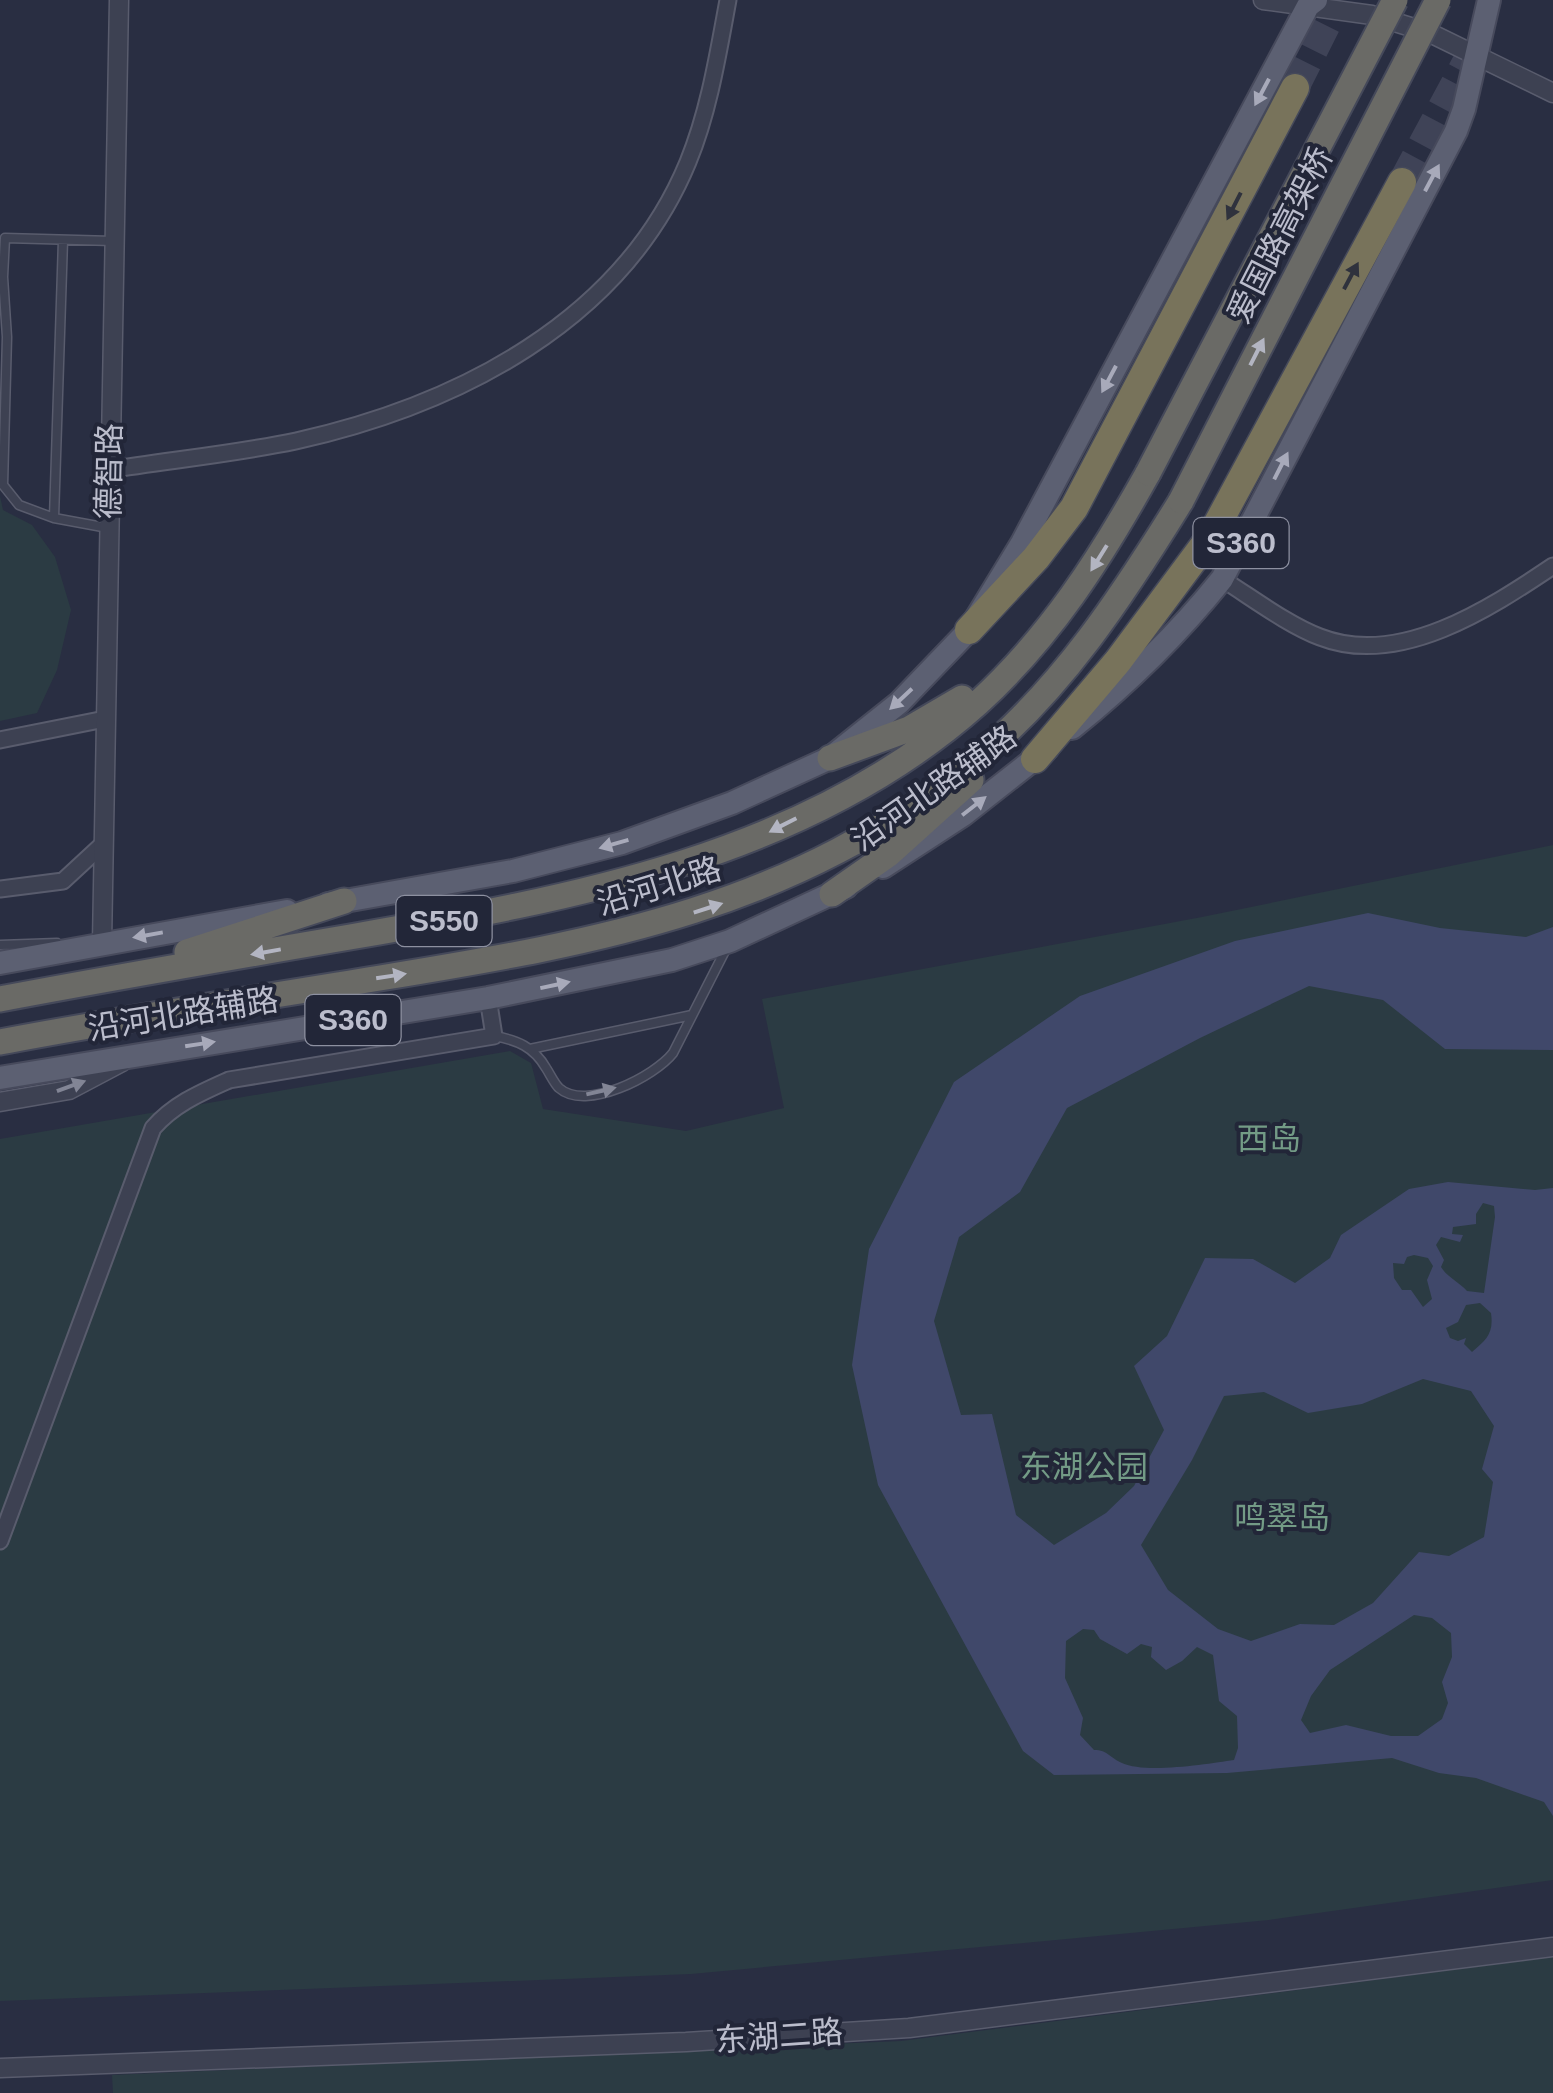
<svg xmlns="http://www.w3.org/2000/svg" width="1553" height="2093" font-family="Helvetica,'Noto Sans SC',sans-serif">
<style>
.green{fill:#2b3b43}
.water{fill:#40486a;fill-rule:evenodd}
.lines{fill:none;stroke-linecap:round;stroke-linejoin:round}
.motorway-tunnel{stroke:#3f4357;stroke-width:28;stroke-dasharray:28 14;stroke-linecap:butt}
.service-casing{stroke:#595c6d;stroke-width:11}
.minor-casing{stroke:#595c6d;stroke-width:19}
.tertiary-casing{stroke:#595c6d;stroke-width:21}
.primary-casing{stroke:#474a5c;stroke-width:26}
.trunk-casing{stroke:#45495a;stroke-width:29}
.motorway-casing{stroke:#45495a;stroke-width:31}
.service{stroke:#3d4152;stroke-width:8}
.minor{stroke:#3d4152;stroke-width:15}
.tertiary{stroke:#3d4152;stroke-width:18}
.primary{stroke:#5c6072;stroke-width:22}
.trunk{stroke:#6a6a66;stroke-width:25}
.motorway{stroke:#78735b;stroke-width:28}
.trunk-bridge-casing{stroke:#45495a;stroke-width:29;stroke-linecap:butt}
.trunk-bridge{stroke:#6a6a66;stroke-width:25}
.oneway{fill:#a8aaba}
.oneway2{fill:#2f323d}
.oneway3{fill:#b3b5c2}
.oneway4{fill:#828595}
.labels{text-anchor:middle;stroke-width:8;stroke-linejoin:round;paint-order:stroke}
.shield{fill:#222638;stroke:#8d90a0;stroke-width:2.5}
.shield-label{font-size:30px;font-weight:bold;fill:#bbbdcc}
.street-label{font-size:32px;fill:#bbbdcc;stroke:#222638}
.park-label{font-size:32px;fill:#739b86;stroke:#222638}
</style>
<rect width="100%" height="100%" fill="#292e42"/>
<path class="green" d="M0,496L3,510L32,525L55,557L71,610L57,670L37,713L0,721Z
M1553,845V1880L1269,1920L691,1974L0,2001V1139L510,1051L531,1063L543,1109L686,1131L784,1108L762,999L1202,917Z
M1553,1957V2093H113L112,2075L901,2041Z"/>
<path class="water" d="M1368,913L1440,928L1526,937L1553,927V1050L1445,1049L1383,1000L1309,986L1200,1038L1067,1108L1020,1192L959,1237L934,1321L961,1415L992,1414L1016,1515L1054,1545L1106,1513L1134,1486L1164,1430L1134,1366L1167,1336L1205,1258L1253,1259L1295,1283L1330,1258L1341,1235L1409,1189L1448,1182L1535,1190L1553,1188V1816L1544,1802L1476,1778L1439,1773L1392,1758L1227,1773L1054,1775L1023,1751L878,1485L852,1365L869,1249L954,1082L1080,996L1235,941ZM1483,1203L1494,1206L1495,1217L1484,1293L1467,1291C1459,1282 1447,1277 1441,1267L1444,1260L1436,1245L1441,1237L1460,1242L1463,1235L1452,1234L1453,1227L1476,1224V1214ZM1414,1255L1428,1258L1433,1266L1427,1280L1432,1299L1423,1307L1411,1290H1402L1394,1278L1393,1263L1404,1264L1407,1257ZM1480,1303L1491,1313C1494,1334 1486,1340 1472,1352L1464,1344L1466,1338L1458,1341L1450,1338L1446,1328L1458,1322L1466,1305ZM1423,1379L1471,1391L1494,1426L1482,1469L1493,1482L1484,1537L1449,1556L1419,1552L1373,1603L1334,1625L1300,1624L1251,1641L1218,1629L1168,1590L1141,1545L1192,1460L1224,1396L1264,1392L1308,1413L1362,1404ZM1414,1615L1432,1618L1451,1633L1452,1657L1442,1682L1448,1703L1442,1719L1418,1736H1391L1346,1725L1310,1733L1301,1720L1311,1696L1330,1670ZM1083,1629L1094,1630L1100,1639L1127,1654L1141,1644L1152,1647L1151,1657L1166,1670L1182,1661L1197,1647L1213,1655L1219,1701L1237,1716L1238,1748L1234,1760C1208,1764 1145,1774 1122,1763C1110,1758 1108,1750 1094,1750L1080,1735L1083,1718L1065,1678L1066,1641Z"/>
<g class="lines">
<path class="motorway-tunnel" d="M1295,88L1339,0
M1402,182L1479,38"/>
<defs>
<path id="service" d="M0,276L3,277L7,337L3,485L19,505L54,518L108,528
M3,277L5,238L113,241
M54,518L63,240
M0,945L57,943
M494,1036C517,1040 534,1047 546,1068C550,1074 554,1083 559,1088C586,1112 655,1076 673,1053L727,947
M530,1049L692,1015"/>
<path id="minor" d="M108,470C170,460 234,454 296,441C457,405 622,322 688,162C709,111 718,54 728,0
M1222,579C1251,597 1288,625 1320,637C1399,668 1489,609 1553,566
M0,740L105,719
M0,889L63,881L103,844
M0,1541L153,1128C174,1104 200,1093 229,1080L494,1036L488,998"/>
<path id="tertiary" d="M1263,0L1372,15L1430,33L1553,93
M102,943L119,0
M0,1102L69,1090L122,1062
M0,2068L686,2042L909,2028L1553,1947"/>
<path id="primary" d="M1072,728C1128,683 1177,635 1222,579L1456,131L1464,109L1489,0
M883,867L963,815L1047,749
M328,904L513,871L622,843L732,803L830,758L899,703L969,630L1022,543L1308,6L1316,0
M0,963L287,911
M0,1078L488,998L672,960L730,941L846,887"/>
<path id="trunk" d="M830,758L909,729L962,698
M832,894L889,854L971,780
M187,952L344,901
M0,999C116,977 233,957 350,937C569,899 806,857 978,703C1051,636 1100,559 1148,473
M0,1042C126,1018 253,999 380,978C601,942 796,907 975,760C1062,689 1123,595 1181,501"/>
<path id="motorway" d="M969,630L1036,558L1074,508L1295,88
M1035,759L1118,661L1211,536L1402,182"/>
</defs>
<use href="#service" class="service-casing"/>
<use href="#minor" class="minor-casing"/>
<use href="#tertiary" class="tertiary-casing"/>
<use href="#primary" class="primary-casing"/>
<use href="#trunk" class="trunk-casing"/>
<use href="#motorway" class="motorway-casing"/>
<use href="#service" class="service"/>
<use href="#minor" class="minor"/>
<use href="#tertiary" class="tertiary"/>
<use href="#primary" class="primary"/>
<use href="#trunk" class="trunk"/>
<use href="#motorway" class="motorway"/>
<defs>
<path id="trunk-bridge" d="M1148,473L1395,0
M1181,501L1438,0"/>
</defs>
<use href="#trunk-bridge" class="trunk-bridge-casing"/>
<use href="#trunk-bridge" class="trunk-bridge"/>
</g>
<defs><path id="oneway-solid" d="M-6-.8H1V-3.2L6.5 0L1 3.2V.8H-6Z" transform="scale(2.5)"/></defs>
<g class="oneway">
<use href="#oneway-solid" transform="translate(1262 92) rotate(118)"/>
<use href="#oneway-solid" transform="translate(1432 178) rotate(-62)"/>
<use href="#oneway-solid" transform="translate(1109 379) rotate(118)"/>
<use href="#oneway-solid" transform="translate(1281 466) rotate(-63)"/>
<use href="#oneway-solid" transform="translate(901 699) rotate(137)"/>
<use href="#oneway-solid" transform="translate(974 806) rotate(-38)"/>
<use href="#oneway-solid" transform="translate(614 844) rotate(164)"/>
<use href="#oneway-solid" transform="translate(148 935) rotate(170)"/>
<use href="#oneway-solid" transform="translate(555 985) rotate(-12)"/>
<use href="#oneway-solid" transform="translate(200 1044) rotate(-9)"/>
</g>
<g class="oneway2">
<use href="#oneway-solid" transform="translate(1234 206) rotate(117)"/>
<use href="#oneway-solid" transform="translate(1351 276) rotate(-62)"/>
</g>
<g class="oneway3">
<use href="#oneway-solid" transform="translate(1257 352) rotate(-63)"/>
<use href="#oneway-solid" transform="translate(1099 558) rotate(122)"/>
<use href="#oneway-solid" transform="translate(783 825) rotate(153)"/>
<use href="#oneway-solid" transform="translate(708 908) rotate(-18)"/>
<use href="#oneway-solid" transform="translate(266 952) rotate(170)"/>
<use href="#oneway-solid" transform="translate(391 976) rotate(-9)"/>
</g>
<g class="oneway4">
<use href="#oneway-solid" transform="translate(71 1086) rotate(-20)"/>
<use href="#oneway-solid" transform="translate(601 1091) rotate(-13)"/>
</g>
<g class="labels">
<g class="shield">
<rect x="1193.5" y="518" width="95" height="50" rx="8"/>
<rect x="396.5" y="896" width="95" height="50" rx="8"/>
<rect x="305.5" y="995" width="95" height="50" rx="8"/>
</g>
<g class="shield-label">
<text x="1241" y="553">S360</text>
<text x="444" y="931">S550</text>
<text x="353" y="1030">S360</text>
</g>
<g class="street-label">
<text transform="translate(1280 235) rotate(-63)" y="11">爱国路高架桥</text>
<text transform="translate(109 471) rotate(-89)" y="11">德智路</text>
<text transform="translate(934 788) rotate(-35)" y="11">沿河北路辅路</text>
<text transform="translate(659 886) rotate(-17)" y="11">沿河北路</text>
<text transform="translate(183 1014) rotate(-9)" y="11">沿河北路辅路</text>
<text transform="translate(779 2036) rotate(-4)" y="11">东湖二路</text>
</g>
<g class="park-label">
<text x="1269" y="1150">西岛</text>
<text x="1084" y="1478">东湖公园</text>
<text x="1282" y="1529">鸣翠岛</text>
</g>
</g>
</svg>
